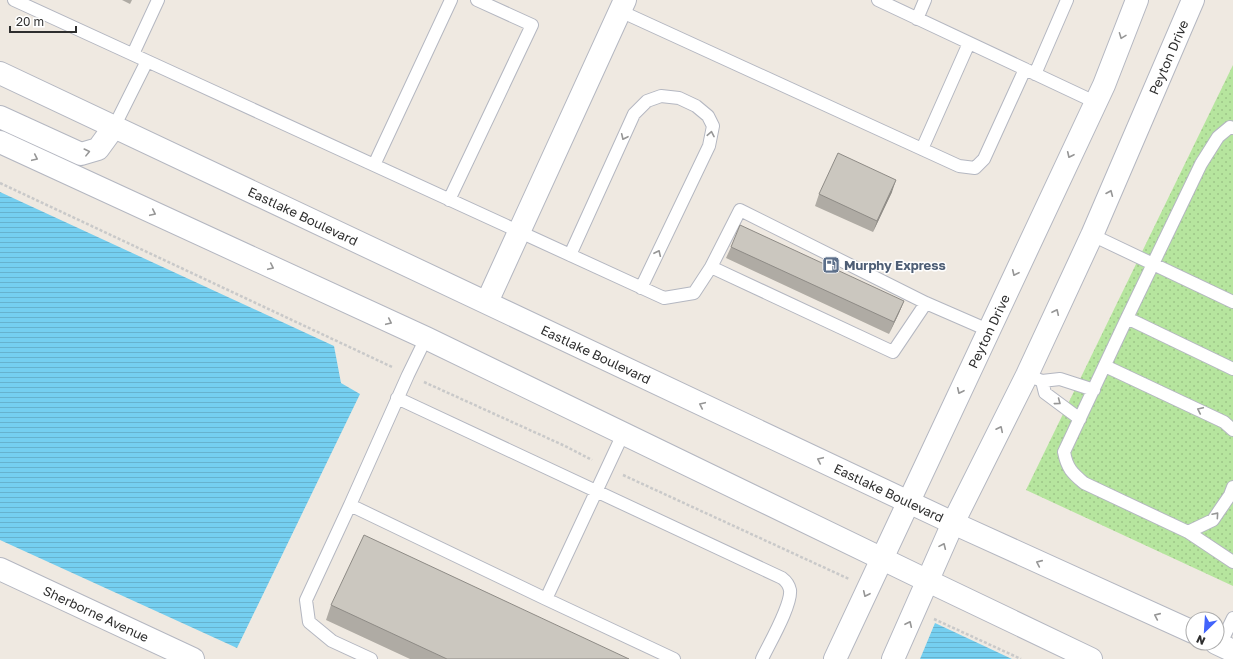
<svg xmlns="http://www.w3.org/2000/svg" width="1233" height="659" font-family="'Golos Text',sans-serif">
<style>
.grass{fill:url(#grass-dots)}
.water{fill:url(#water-rules)}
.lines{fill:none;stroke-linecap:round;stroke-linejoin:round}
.service-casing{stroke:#b4b7c1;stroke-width:14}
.minor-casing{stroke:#b4b7c1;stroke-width:24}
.tertiary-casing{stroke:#b4b7c1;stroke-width:24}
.secondary-casing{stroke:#b4b7c1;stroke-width:24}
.path{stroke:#c9c9c9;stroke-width:2.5;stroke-dasharray:3 2;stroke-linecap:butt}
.service{stroke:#fff;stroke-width:12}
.minor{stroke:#fff;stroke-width:22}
.tertiary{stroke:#fff;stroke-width:22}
.secondary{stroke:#fff;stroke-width:22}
.wall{fill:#afaba4}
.shaded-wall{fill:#8e8b86}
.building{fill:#cbc7bf;stroke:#8e8b86}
.oneway{stroke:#969696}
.labels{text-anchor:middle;stroke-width:3;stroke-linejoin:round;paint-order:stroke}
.street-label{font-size:13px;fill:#2e2e2e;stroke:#fff}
.service-label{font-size:13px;font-weight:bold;fill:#4e5e75;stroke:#fff;text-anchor:start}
</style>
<defs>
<pattern id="grass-dots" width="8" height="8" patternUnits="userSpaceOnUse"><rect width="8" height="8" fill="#b6e59e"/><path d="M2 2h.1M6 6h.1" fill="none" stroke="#9dc588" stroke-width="1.8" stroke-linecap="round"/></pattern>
<pattern id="water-rules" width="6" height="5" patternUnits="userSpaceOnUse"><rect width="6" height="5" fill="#75cff0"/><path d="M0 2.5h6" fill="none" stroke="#66b2ce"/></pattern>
</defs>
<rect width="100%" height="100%" fill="#efe9e1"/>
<path class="grass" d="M1233,65V586L1026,490Z"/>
<path class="water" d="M0,192L334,346L341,383L360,394L237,648L0,540Z
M935,623L1012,659H920Z"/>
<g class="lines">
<defs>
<path id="service" d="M14,0L147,61
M878,0L1095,102
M620,11L959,166L975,168L984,159L1025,69
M917,19L925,0
M133,54L158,0
M1035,74L1067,0
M114,127L147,61L664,298L694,293L711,267L740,210L926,303L988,330
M1233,128L1230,127L1218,137L1201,164L1127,318L1233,369
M922,149L969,43
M374,165L451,0
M449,200L532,25L477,0
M1092,235L1233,302
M570,255L634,114L647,101L661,96L679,98L696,106L708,116L713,126L709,146L641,288
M711,267L893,352L926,303
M1127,318L1064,452C1067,468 1072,473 1084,483L1188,532L1233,562
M426,338L408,375L350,505L546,599
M1105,366L1224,422L1233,430
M1027,375L1042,381L1060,379L1094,390
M1042,381L1045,393L1080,419
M397,398L782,578C786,581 789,585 790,590C792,605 769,644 762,659
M623,434L546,599L674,659
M350,505L306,600L309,622L332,641L371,659
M1188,532L1213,520L1230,495L1233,487
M1220,645L1233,618"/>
<g id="minor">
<path d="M487,302L625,0"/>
<path id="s1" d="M0,569L193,659"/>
</g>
<g id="tertiary">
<path id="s2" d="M835,659L1104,85L1137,0"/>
<path id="s3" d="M893,659L953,523L1027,375L1092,235L1193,0"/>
</g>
<g id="secondary">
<path id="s4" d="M0,73L953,523L1193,632"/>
<path d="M0,117L81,154L98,149L114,127"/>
<path d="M0,142L426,338L928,581L1091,659"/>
<path d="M1216,643L1233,651"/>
</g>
</defs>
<use href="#service" class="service-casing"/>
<use href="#minor" class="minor-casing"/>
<use href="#tertiary" class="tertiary-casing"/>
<use href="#secondary" class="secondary-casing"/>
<path class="path" d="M0,183L392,367
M424,382L565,446L592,460
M623,475L849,579
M934,619L1021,659"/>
<use href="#service" class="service"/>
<use href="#minor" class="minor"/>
<use href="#tertiary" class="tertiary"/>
<use href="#secondary" class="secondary"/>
</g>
<path class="wall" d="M122,0H132L130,4Z
M892,192L873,232L815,206L819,194Z
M731,247L904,301L899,313L889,334L726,258Z
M331,605L629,659H410L326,620Z"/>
<path class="shaded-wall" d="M896,180L892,192L873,232L877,221Z
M904,301L899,313L889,334L894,322Z"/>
<path class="building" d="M838,153L896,180L877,221L819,194Z
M740,225L904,301L894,322L731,247Z
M364,535L629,659H447L331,605Z"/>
<defs><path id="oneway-chevron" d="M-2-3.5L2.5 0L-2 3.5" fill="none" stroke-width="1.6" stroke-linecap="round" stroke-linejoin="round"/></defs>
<g class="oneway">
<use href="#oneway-chevron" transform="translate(1122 36) rotate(111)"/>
<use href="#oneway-chevron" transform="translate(711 134) rotate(-79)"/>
<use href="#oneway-chevron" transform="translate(624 137) rotate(115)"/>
<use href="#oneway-chevron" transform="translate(87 152) rotate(-14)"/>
<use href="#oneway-chevron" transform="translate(1070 155) rotate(115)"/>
<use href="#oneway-chevron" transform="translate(35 158) rotate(25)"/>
<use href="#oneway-chevron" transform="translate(1110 193) rotate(-67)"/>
<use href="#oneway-chevron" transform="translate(153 213) rotate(25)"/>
<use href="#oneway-chevron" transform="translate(658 253) rotate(-65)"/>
<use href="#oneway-chevron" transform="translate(271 267) rotate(25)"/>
<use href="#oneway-chevron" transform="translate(1015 273) rotate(115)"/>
<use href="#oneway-chevron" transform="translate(1056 312) rotate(-65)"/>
<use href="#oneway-chevron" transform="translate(389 322) rotate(25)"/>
<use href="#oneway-chevron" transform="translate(960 391) rotate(115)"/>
<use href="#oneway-chevron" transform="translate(1058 402) rotate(37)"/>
<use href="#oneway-chevron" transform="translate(702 405) rotate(-155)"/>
<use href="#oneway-chevron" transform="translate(1200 410) rotate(-155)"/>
<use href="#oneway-chevron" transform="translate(1000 429) rotate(-64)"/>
<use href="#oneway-chevron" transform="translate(820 460) rotate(-155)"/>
<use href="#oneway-chevron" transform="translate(1216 515) rotate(-49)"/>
<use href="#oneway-chevron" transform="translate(943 546) rotate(-66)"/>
<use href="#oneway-chevron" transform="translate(1039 563) rotate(-156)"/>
<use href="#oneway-chevron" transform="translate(866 594) rotate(115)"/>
<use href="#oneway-chevron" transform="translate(1157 616) rotate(-156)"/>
<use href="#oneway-chevron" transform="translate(909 624) rotate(-65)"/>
</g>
<defs>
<symbol id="fuel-square" viewBox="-11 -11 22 22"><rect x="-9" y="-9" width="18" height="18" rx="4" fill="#5c6f8a" stroke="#fff"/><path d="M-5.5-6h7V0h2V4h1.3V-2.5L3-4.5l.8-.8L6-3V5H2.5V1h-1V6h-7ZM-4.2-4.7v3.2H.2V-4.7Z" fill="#fff"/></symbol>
</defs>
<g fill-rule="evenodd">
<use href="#fuel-square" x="821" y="255" width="20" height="20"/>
</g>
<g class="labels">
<g class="street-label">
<text dy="5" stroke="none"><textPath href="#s3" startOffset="662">Peyton Drive</textPath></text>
<text dy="5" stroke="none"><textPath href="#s4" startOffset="335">Eastlake Boulevard</textPath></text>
<text dy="5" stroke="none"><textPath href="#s2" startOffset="362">Peyton Drive</textPath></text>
<text dy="5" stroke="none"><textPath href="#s4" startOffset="659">Eastlake Boulevard</textPath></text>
<text dy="5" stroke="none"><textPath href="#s4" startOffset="983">Eastlake Boulevard</textPath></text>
<text dy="5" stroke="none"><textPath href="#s1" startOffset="106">Sherborne Avenue</textPath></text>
</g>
<g class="service-label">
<text x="844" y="270">Murphy Express</text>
</g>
</g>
<g transform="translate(1205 631) rotate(205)"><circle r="19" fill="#ffffff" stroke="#ababab"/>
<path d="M0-3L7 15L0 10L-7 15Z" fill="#4264fb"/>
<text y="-6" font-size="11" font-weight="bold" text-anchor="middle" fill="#2e2e2e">N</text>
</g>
<path d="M10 26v6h66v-6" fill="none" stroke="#2e2e2e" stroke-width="2"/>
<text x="16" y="26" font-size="12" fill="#2e2e2e" stroke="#ffffff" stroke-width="3" paint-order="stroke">20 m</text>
</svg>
